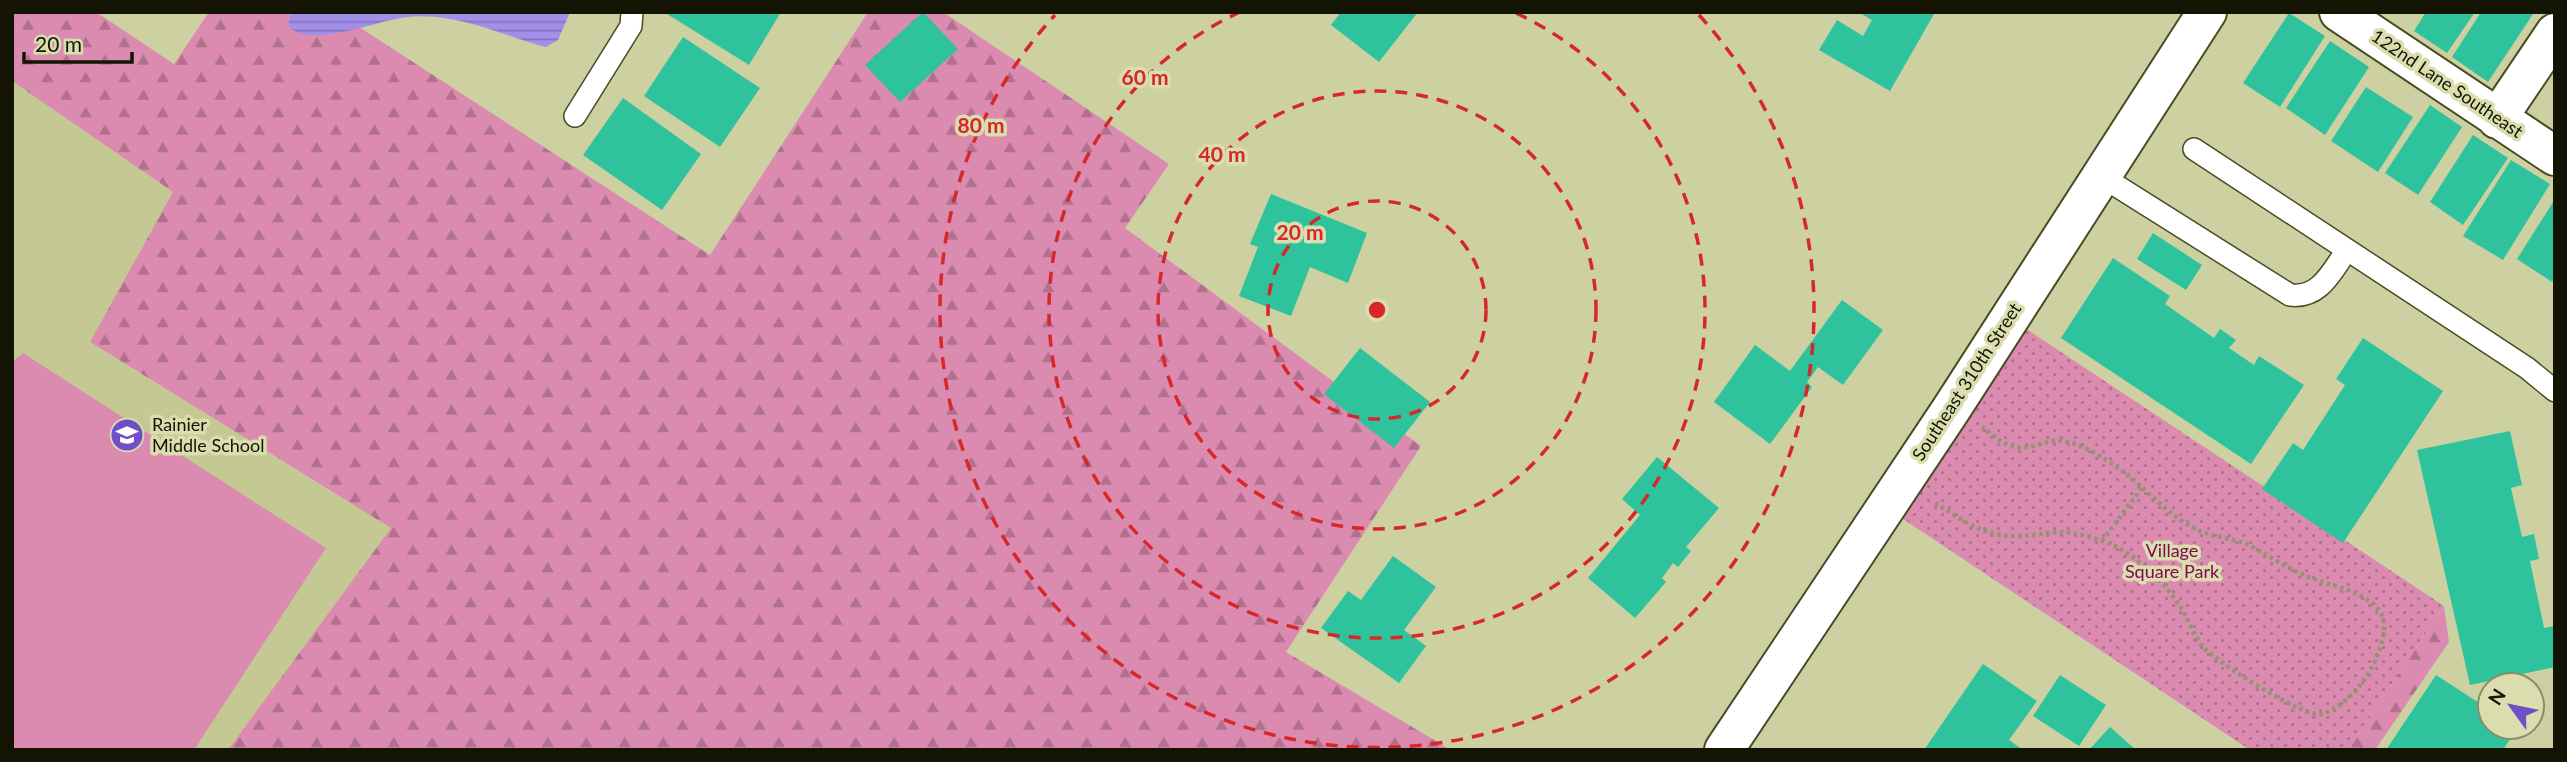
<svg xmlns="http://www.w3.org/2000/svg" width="2567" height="762" font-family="Lato,sans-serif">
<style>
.built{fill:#c4c892}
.forest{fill:url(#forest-firs)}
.park{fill:url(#park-dots)}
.pitch{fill:#dc8bb0}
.water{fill:url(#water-rules)}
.building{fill:#2ec29d}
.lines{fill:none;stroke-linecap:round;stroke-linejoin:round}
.service-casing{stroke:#494b21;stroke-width:24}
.minor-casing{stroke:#494b21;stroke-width:42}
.path{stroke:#929570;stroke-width:4.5;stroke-dasharray:3.5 3.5;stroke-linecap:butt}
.service{stroke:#fff;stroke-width:21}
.minor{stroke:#fff;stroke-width:38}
.ring{fill:none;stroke:#d62828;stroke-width:3.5;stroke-dasharray:12 9}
.labels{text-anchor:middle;stroke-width:7;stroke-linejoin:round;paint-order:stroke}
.street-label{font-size:18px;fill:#131404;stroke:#dadeaf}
.poi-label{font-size:18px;fill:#131404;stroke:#dadeaf;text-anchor:start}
.park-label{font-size:18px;fill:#820852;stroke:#dadeaf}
.centre{fill:#d62828;stroke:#dadeaf;stroke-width:3.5}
.ring-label{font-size:21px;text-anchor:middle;font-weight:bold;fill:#d62828;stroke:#dadeaf;stroke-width:7;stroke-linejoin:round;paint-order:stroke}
</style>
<defs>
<pattern id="forest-firs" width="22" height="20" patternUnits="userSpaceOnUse" patternTransform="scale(1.75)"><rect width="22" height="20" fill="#dc8bb0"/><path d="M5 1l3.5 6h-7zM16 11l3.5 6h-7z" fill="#b1708d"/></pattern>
<pattern id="park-dots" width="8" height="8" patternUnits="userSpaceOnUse" patternTransform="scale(1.75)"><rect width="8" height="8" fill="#dc8bb0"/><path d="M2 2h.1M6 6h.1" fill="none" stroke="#b1708d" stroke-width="1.8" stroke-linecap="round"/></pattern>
<pattern id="water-rules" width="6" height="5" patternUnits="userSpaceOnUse" patternTransform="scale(1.75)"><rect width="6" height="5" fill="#a18fea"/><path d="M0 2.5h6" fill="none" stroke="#8274bb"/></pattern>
</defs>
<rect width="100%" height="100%" fill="#cdd1a2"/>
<path class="built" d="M12,81L173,192L91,343L391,528L228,750H12Z"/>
<path class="forest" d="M12,12H96L174,64L209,12H336L710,255L868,12H943L1169,164L1125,228L1421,446L1286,652L1451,750H228L391,528L90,342L173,192L12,81Z
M2444,606L2449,642L2375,750H2348Z"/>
<path class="park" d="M2025,328L2444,606L2348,750H2250L1900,517Z"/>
<path class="pitch" d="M23,353L326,548L194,750H12V362Z"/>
<path class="water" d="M292,12H570L558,40L546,47C501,35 456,12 408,17C381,19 307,51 288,25Z"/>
<path class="building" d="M668,12H781L749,65L667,14Z
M923,12L958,49L900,102L865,65Z
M1341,12H1418L1379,62L1331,25Z
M1858,12L1934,14L1890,91L1819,50L1837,20L1863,36L1872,20Z
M2426,12H2475L2447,53L2414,31Z
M2481,12H2530L2533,14L2488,82L2452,57Z
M2289,13L2325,36L2280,107L2243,83Z
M683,37L760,88L720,147L644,96Z
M2330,41L2369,67L2325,135L2286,108Z
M2366,87L2413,117L2378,172L2331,141Z
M623,98L701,154L662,210L583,155Z
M2430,105L2462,127L2418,195L2385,173Z
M2473,135L2508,158L2463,225L2430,202Z
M2511,160L2550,184L2503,260L2463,236Z
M1271,194L1367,233L1348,283L1310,267L1291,316L1239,296L1258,247L1250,244Z
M2555,199V277L2552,282L2517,259Z
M2153,233L2202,265L2186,290L2137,259Z
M2113,258L2170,296L2165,304L2214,338L2220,329L2236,340L2229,348L2254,365L2259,356L2304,385L2251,464L2061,338Z
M1842,300L1883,330L1843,385L1818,367L1807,382L1812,387L1770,444L1714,402L1755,345L1790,371Z
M2363,338L2443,391L2343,543L2262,489L2293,443L2303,450L2345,385L2336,379Z
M1360,348L1430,402L1394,448L1324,394Z
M2510,431L2522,485L2511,488L2522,537L2534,534L2539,559L2530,561L2544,628L2555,626V667L2470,685L2417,450Z
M1657,457L1719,508L1686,547L1691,551L1678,567L1673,563L1662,578L1666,582L1635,618L1588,578L1640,515L1622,499Z
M1393,556L1436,587L1404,630L1426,646L1399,683L1321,628L1348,591L1361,600Z
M1983,664L2037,701L2009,740L2023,750H1924Z
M2060,675L2106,705L2079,746L2033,716Z
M2436,675L2490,710V727L2517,728L2503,750H2386Z
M2110,727L2136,750H2089Z"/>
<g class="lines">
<defs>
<path id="service" d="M575,116L631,26L632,12
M2194,149L2527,368L2555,391
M2101,176L2290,295C2320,299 2332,271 2347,250"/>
<path id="minor" d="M2339,12L2555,156
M2497,119L2555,33
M1724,750L1952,408L2207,12"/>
</defs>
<use href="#service" class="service-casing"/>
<use href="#minor" class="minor-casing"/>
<path class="path" d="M1935,503C1956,516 1976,531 2001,535C2021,538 2039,534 2058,532C2071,531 2104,540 2115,546C2142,560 2167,585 2183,611C2190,623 2194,637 2204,648C2217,662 2305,719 2322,714C2346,707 2370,677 2378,654C2383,640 2389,621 2378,609C2361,590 2334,587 2311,578C2290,570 2271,557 2251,546C2235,538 2216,538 2200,531C2170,518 2150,492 2125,473C2112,463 2095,452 2080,446C2047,431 2036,455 2008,445C1999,441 1990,433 1982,427
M2102,541L2142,488"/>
<use href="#service" class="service"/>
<use href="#minor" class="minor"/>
</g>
<g class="ring">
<circle cx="1377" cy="310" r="109"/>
<circle cx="1377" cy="310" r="219"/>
<path d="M1516 13A328 328 0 1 1 1238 13"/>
<path d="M1699 15A437 437 0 1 1 1055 15"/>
</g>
<defs>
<symbol id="school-disc" viewBox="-11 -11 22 22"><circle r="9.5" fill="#6f4ec7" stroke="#dadeaf"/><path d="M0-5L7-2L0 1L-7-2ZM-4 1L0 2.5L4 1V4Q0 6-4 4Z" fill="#fff"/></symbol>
</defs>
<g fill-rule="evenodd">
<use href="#school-disc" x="108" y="416" width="38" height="38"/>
</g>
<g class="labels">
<g class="street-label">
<text transform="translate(2447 84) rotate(34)" y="6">122nd Lane Southeast</text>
<text transform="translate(1967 382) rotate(-57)" y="6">Southeast 310th Street</text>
</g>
<g class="poi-label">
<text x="152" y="431">Rainier<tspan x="152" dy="21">Middle School</tspan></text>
</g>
<g class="park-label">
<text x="2172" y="557">Village<tspan x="2172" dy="21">Square Park</tspan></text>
</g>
</g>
<circle cx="1377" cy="310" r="10" class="centre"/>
<g class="ring-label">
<text x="1145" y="85">60 m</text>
<text x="981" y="133">80 m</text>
<text x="1222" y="162">40 m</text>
<text x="1300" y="240">20 m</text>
</g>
<rect width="2567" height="762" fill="none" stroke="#131404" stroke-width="28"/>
<g transform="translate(2511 706) rotate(303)"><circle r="33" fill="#dadeaf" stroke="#8a8d6b" stroke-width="2"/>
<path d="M0-5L12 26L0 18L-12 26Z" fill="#6f4ec7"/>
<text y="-10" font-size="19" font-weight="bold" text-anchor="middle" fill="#131404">N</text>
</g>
<path d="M24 52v10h108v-10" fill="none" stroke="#131404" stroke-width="3.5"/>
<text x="35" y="52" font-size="21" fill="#131404" stroke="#dadeaf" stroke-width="5" paint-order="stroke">20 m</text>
</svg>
